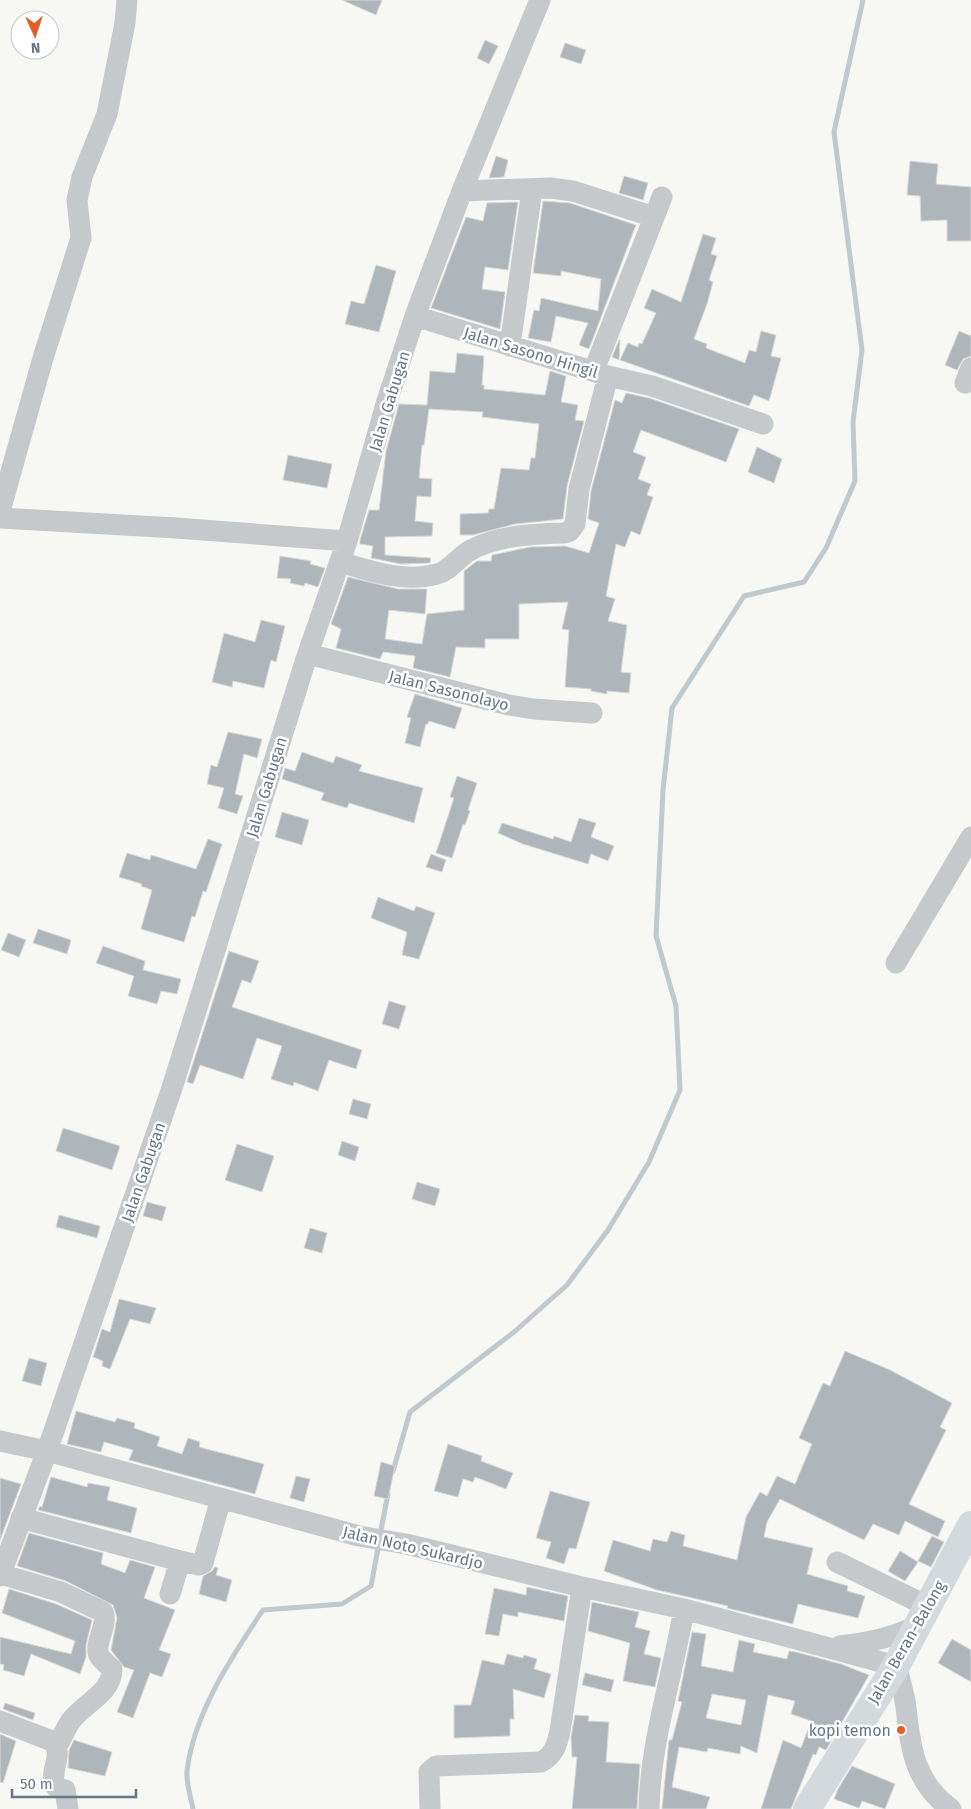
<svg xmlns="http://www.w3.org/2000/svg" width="971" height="1809" font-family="'Fira Sans',sans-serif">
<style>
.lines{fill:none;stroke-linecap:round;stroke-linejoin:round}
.stream{stroke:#bfc9ce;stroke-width:5}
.building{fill:#aeb5bb;stroke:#d9d9d7;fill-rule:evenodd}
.minor{stroke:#c5c9cc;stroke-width:21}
.major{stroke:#d4d9dd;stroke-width:28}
.poi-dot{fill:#e75b25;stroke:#fff;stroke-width:2}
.labels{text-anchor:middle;stroke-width:5;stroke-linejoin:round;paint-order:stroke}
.street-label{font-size:16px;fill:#667686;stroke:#fff}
.poi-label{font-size:16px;fill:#667686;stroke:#fff;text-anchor:end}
</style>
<rect width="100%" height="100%" fill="#f7f7f4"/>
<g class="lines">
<path class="stream" d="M393,1471L410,1412L514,1332L567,1285L608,1230L649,1162L680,1090L676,1006L656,936L663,790L672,708L744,596L804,582L826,548L855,481L853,422L862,350L834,132L863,0
M380,1535L388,1494
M193,1809C191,1798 186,1783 187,1771C194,1713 231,1658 263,1610L342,1604L371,1586L379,1543"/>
</g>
<path class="building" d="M342,0H382L376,15Z
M485,40L498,46L489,64L477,58Z
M565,43L586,50L581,64L560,57Z
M496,156L508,160L504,177L489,178Z
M910,161L938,164L936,184L971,187V241H947V220L921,221L920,196L907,195Z
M624,176L648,183L643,200L619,193Z
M543,201L570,203L636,225L589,349L579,345L588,323L556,316L551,342L528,338L534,310L539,311L541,298L598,311L601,279L561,271V276L533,273Z
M518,202L508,270L485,267L482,289L505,292L500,329L431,308L466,217L483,221L487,203Z
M703,234L716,238L711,254L717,256L709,280L713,282L707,304L694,339L707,344L706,348L745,363L749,350L756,352L761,331L776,335L771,356L781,358L769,401L754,395L749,406L620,360L628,343L638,347L639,343L642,344L656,313L644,308L652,289L681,302Z
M376,265L396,271L379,332L345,324L351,301L364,304Z
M959,331L971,336V356L963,359L957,370L945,365Z
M619,340H620L619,360L612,357Z
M457,353L484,356L482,385H484V389L545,395L550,371L566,376L561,402L578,405L575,420L584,421L567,486L563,519L515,524L473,535H460V514L488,513L489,509H494L501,468L529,470L531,458H535L539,424L482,417L483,412L429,409L424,445H422L419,478L432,479L431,497L417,496L415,521L433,523L432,536L385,537V555L431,558L430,563L401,564L371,558L373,546L360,544V540L369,510H379L386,451L399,404L427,405L430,371L455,373Z
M626,393L649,398L739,429L726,462L641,430L633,452L646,457L638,479L651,484L647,495L653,497L640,535L631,531L625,547L616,544L606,596L615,599L608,621L627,625L621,672L631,673L629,693L607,691V694L591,691V689L565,687L569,630L562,629L568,602L519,604V639H485V648L456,647L450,677L413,668L415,656L383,652L380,659L336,648L341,629L331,624L348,577L398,589H427L425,614L389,610L385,639L422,644L427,614L464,610V571L477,561H491L492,555L530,547L565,546L589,553L599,523L588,519L591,491L615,400L622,403Z
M757,447L782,459L774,483L748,472Z
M288,455L332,464L327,488L283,480Z
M280,556L311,561L310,564L325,568L318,587L305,583L304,586L290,583L291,579L277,578Z
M261,620L285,626L276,662L271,660L264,688L233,681L232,687L212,682L224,633L255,642Z
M415,694L462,708L455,729L429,721L428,724H426L420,747L405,743L411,718L407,717Z
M228,732L262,739L257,758L244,754L235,794L243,796L237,814L218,808L224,788L207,784L211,765L217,767Z
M302,752L333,763L336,756L362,765L359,771L423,788L414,823L349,803L347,808L321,800L324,793L282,779L285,768L295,771Z
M457,776L477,783L468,810L470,811L465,825L463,824L452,858L436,853L454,798L450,797Z
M282,812L309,820L302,845L275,837Z
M579,818L596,823L591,837L614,846L608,861L591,854L588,864L523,844L498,833L502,823L553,839L554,836L571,842Z
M208,839L222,844L206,892L203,891L195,917L192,916L184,942L141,929L152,890L141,886L142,884L119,877L127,853L150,860L151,855L196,869Z
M431,854L446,860L442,872L426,867Z
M378,897L414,911L416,906L435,913L419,959L402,955L407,932L371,918Z
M38,929L71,940L67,954L33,943Z
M8,933L26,940L19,957L1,950Z
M103,946L145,961L143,970L181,979L177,994L161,991L157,1004L128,996L134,976L96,963Z
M229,951L259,961L251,983L242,980L232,1007L362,1050L356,1069L329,1060L318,1091L294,1082L293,1086L271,1079L282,1046L257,1038L243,1079L200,1065L193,1084L187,1082Z
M389,1001L406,1006L399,1029L382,1024Z
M353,1099L371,1104L367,1119L349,1114Z
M63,1128L120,1146L112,1170L56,1151Z
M342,1141L359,1147L355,1161L338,1155Z
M237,1144L274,1156L262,1192L225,1180Z
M417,1182L440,1189L435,1206L412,1199Z
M147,1202L166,1207L162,1221L143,1216Z
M59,1215L100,1226L97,1238L56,1227Z
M310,1228L327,1233L322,1253L304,1248Z
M119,1299L156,1308L150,1324L130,1319L110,1369L102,1366L103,1361L93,1357L102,1329L110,1332Z
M845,1351L890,1370L952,1403L940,1427L946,1430L909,1504L945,1521L938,1537L905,1521L899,1535L873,1524L864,1540L780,1499L767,1522L764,1537L813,1548L807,1574L848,1586L847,1591L865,1596L858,1618L798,1604L793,1624L727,1608L728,1606L657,1590L604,1571L613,1540L650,1551L653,1539L667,1542L671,1531L685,1535L683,1546L737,1560L746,1517L760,1492L767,1496L777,1476L795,1484L812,1444L799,1438L823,1383L830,1386Z
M29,1358L47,1363L41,1386L22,1381Z
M76,1411L115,1422L117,1418L135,1423L134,1428L160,1437L157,1446L182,1454L188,1438L200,1442L199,1447L264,1464L255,1494L129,1460L133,1450L104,1442L101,1452L67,1444Z
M448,1444L482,1456L481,1461L513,1473L506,1489L475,1477L473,1482L463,1479L458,1497L434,1491Z
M381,1462L395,1466L388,1499L374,1496Z
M296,1476L310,1479L304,1502L290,1498Z
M51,1477L87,1487L88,1483L110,1487L107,1500L137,1508L131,1533L38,1510L40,1506L42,1507Z
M0,1478L21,1484L0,1540Z
M550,1491L590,1502L576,1549L569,1548L564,1564L546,1558L551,1542L536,1538Z
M29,1533L103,1553L101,1564L125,1573L130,1560L155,1567L144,1598L175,1610L159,1650L171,1654L162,1677L150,1673L133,1718L117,1712L134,1670L124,1667L111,1650L117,1618L113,1605L66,1581L17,1566Z
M932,1536L944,1542L931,1567L918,1561Z
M900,1551L918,1562L905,1581L888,1571Z
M215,1567L218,1568L216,1575L232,1580L226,1602L199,1594L203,1576L212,1571Z
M527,1587L568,1596L564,1621L518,1612V1617L503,1614L499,1636L485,1634L494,1588L526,1595Z
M9,1589L56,1604L92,1620L86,1645V1657L80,1674L31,1654L24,1676L3,1670L4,1665L0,1664V1637L71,1654L75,1641L2,1613Z
M592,1602L639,1612L635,1627L650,1631L644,1654L661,1658L655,1687L623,1681L630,1643L588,1631Z
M692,1632L706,1634L701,1666L733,1672L739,1640L755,1644L753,1652L787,1659L789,1651L796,1652L841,1664L869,1675L826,1750L819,1747L816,1755L813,1754L791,1809H761L783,1740L801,1748L811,1721L791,1714L795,1701L768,1695L757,1753L741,1746L740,1754L708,1748L707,1752L679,1747L672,1787L710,1797L706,1809H662L669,1740H672L682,1702L678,1701L680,1691ZM712,1694L746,1700L741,1725L706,1718Z
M952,1639L971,1650V1682L938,1663Z
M507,1654L523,1658L524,1655L537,1659L534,1669L551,1674L544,1698L513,1689L514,1719H510V1736L454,1738V1705H471L482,1660L504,1665Z
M585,1673L614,1680L611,1692L582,1685Z
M5,1703L35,1713L33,1720L3,1709Z
M575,1715L589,1716L588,1721L609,1722L606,1762L640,1764L637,1809H572L577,1757H572L571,1737Z
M0,1734L16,1741L3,1783L0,1782Z
M74,1740L112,1752L105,1776L68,1768L69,1750Z
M852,1766L895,1784L885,1809L862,1801L859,1808L834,1799L838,1789Z"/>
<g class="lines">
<path class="minor" d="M462,191L550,188L573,191L654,217
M510,346L532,189
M594,370L662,197
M608,376L652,386L763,424
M965,383L971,368
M0,511L43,358L81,238L77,200L82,177L107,114L125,23L127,0
M0,518L176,528L347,541
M340,562C371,571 404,583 437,574C450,571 459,556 471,550C498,535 535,534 565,533L570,531L575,524L579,489L608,376L415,316
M308,654L509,705L534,709L592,713
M896,963L971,837
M0,1441L47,1451L359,1536L406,1544L582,1587L684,1609L896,1666C900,1679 904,1693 906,1707C910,1748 915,1783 951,1809
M21,1518L180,1561L170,1594
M180,1561L199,1565L203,1563L221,1498
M837,1562L929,1607
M1,1574L61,1592L103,1612C109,1626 92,1645 100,1657C103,1661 108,1665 112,1669C112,1694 83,1703 70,1722C65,1730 62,1738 57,1746
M0,1576L47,1451L172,1088L306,659L347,541L387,401L415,316L462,191L540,0
M840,1646C869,1642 893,1638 919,1625
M0,1721L52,1741C66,1755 47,1771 56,1787L65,1790L68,1809
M430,1809L429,1772L436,1766L541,1762C554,1755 557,1745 560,1731L582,1587
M649,1809C650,1742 673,1675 684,1609"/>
<path class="major" d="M807,1809L896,1666L971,1525"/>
</g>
<circle class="poi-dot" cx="901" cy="1730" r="5"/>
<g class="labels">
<g class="street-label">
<text transform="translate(531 352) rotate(17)" y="6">Jalan Sasono Hingil</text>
<text transform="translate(389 401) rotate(-73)" y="6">Jalan Gabugan</text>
<text transform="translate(449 690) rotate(14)" y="6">Jalan Sasonolayo</text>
<text transform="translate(266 787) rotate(-73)" y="6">Jalan Gabugan</text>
<text transform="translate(143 1172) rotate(-71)" y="6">Jalan Gabugan</text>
<text transform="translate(413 1547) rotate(13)" y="6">Jalan Noto Sukardjo</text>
<text transform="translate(906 1642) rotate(-60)" y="6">Jalan Beran-Balong</text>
</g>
<g class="poi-label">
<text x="891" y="1736">kopi temon</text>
</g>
</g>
<g transform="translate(35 35) rotate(177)"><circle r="24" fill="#ffffff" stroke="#c2c8cf"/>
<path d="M0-4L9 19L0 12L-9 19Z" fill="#e75b25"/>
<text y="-8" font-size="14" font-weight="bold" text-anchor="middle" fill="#667686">N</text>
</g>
<path d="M12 1789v8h124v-8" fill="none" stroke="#667686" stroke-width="2.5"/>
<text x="20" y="1789" font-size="15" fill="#667686" stroke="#ffffff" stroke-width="4" paint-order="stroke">50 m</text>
</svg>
